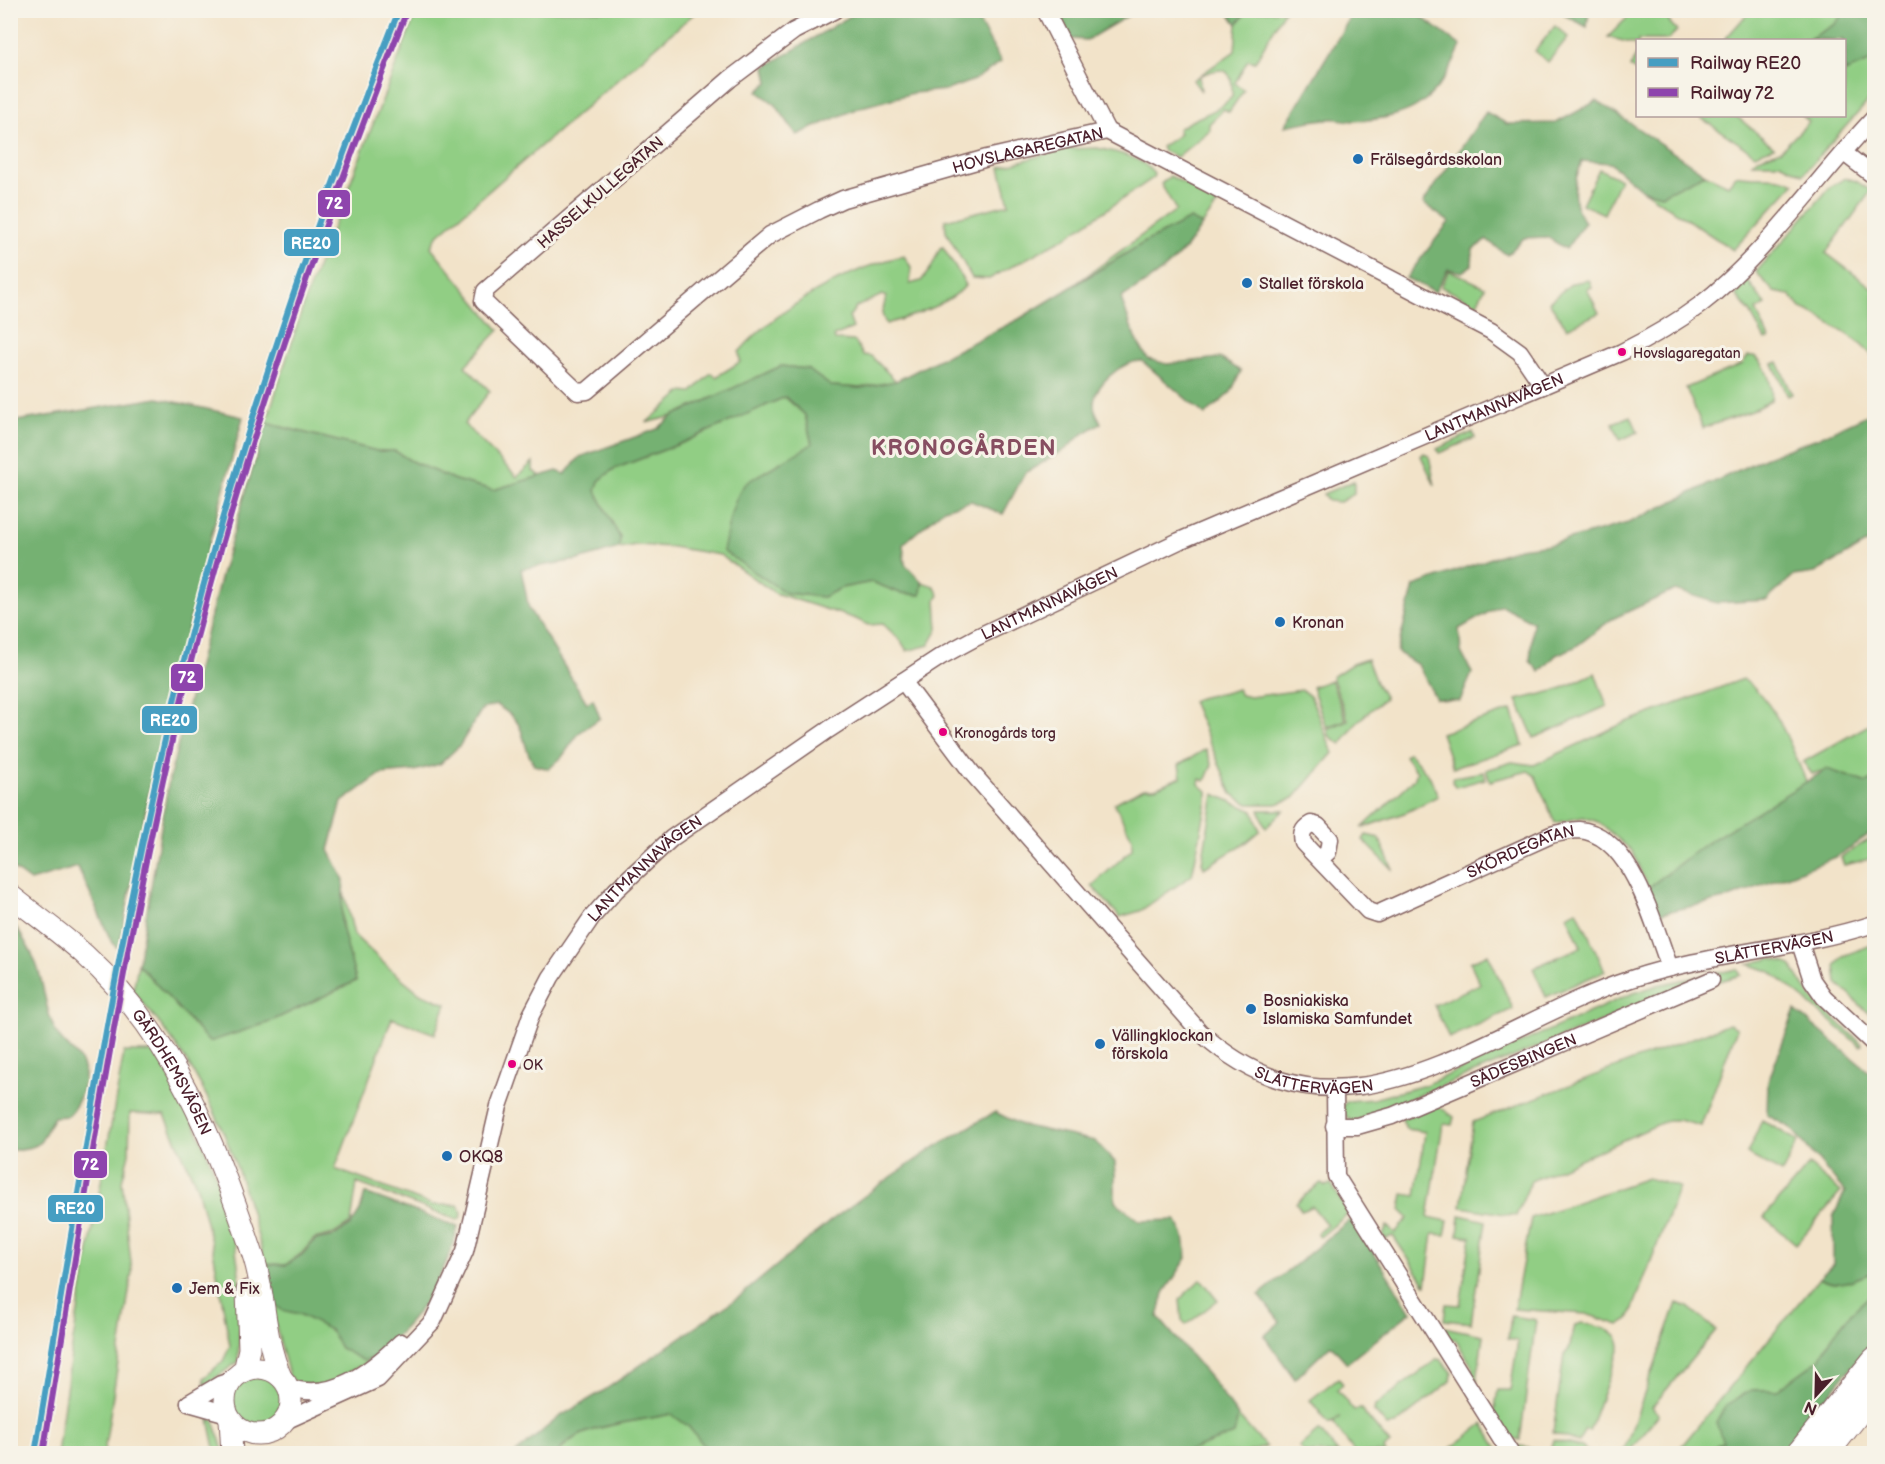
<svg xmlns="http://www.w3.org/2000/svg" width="1885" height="1464" font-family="'Balsamiq Sans',sans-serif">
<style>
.green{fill:#91ce84;stroke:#6e7658;stroke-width:1.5}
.forest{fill:#74b172;stroke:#5f684e;stroke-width:1.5}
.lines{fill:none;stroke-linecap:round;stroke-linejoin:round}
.minor-casing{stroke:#856462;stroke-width:19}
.major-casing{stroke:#856462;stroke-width:23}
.highway-casing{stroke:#856462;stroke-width:26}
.minor{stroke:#fff;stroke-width:16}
.major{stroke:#fff;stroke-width:21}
.highway{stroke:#fff;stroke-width:24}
.rail-1-casing{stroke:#f7f3e8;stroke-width:10}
.rail-2-casing{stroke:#f7f3e8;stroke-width:10}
.rail-1{stroke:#469ec2;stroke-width:6}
.rail-2{stroke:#8e44ad;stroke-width:6}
.poi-dot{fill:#1f6fb2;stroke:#f7f3e8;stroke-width:2}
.bus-dot{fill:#e5007d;stroke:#f7f3e8;stroke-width:2}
.labels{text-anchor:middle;stroke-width:6;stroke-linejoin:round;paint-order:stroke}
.bus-label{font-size:14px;fill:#4a1f2b;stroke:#f7f3e8;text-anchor:start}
.street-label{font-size:16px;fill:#4a1f2b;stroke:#f7f3e8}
.poi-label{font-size:16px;fill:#4a1f2b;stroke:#f7f3e8;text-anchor:start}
.district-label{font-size:22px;font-weight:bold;letter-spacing:1.5px;fill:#874e61;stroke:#f7f3e8}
.line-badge{stroke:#f7f3e8;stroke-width:2}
.badge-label{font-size:16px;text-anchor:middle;font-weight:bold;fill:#fff}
</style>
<rect width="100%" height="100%" fill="#f7f3e8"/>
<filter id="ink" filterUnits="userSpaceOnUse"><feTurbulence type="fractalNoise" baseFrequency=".0167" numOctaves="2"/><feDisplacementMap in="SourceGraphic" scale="12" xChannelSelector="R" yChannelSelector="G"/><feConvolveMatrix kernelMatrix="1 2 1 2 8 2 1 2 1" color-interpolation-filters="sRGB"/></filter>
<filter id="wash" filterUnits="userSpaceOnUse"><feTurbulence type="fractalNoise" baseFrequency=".008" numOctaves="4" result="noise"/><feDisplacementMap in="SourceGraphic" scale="24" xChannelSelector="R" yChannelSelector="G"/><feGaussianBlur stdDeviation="1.35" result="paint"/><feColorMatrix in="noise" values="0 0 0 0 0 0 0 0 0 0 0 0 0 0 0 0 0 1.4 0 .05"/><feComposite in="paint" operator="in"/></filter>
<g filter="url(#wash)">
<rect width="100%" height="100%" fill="#f2e3c9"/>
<path class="green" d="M417,11H697L437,236L431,247L499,330L465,366L490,391L464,424L517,477L533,462V471L541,476L493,490L455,480L411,461L395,451H377L266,423L308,291Z
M1247,11H1284L1255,62L1248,60L1235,83L1244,90L1229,112L1224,109L1209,124L1210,130L1177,157L1163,151L1161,147L1180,134L1178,129C1198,114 1213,116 1232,97C1234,68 1224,65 1199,76L1201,91L1193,80L1235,51L1237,24Z
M1634,11H1666L1667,19L1677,31L1667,40H1638L1637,72L1630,67L1637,54L1635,44L1608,37Z
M1750,11H1874V95L1803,174L1780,163H1752L1756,159L1781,150L1809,122L1803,116H1844V40H1724Z
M1555,26L1568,37L1548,62L1535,51Z
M1698,116H1736L1774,147L1755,154Z
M1097,148C1116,152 1143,157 1154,174L1153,178L1066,237L989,279L972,278L946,232L945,220L1009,204L1000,167L1064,149Z
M1599,169L1620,179L1604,214L1582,204Z
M1705,174L1728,185L1736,175C1758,180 1775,173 1795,183L1733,250L1641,189L1661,195Z
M1170,176L1220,201L1202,225L1190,219L1145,242L1074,285L1176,210L1161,184Z
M1846,178L1856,181L1871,191L1826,253L1874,289V357L1856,340L1815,314L1801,308L1790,295L1774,292L1756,272L1831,186Z
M943,247L966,285C951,304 910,317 886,324L882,314L886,297L882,295L856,307L849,317L853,328L834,336L835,340L855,341L863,355L871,356L896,381L860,388L831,386L807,369L781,366L673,416L646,423L682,392L691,393L711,373L716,377L740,362L739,352C775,310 850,267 904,256L911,267L910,284L921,281L931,268L940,248Z
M1449,270L1485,287L1477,304L1441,287Z
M1589,280L1592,287L1587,289L1599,313L1567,328L1549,302L1572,283Z
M1747,280L1766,305L1756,310L1769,339L1765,340L1750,312L1736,295Z
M1748,356H1754C1767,364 1773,387 1771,400L1752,411L1703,428L1686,388L1743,364Z
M1778,362L1792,394L1788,396L1773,364Z
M785,397L805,415L812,444L784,463L723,551L786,593L823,597L841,588L872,582L900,593L921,595L922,582L934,586L939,595L936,600L938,629L929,645L907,651L901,641L883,624L868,625L856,619L775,593L720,555L672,547L636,545L619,548L620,538L596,491L599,481L614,469L682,443Z
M1631,416L1638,432L1620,440L1613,423Z
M1473,432L1475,438L1439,453L1437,449Z
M1424,453L1429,456L1435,486L1421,456Z
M1354,481V494L1340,502L1328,501L1323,494Z
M1367,659L1376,683L1385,698L1357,722L1341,744L1330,737L1327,729L1348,720L1332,677L1352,664Z
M1595,673L1607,706L1534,738L1517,700L1558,690Z
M1743,679C1778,704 1790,745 1807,783L1705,844L1648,888L1632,851L1598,822L1583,817L1555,823L1535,776L1528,771L1490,781L1486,770L1512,762L1534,765L1624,723Z
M1331,680L1346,720L1326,727L1312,687Z
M1237,689L1241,695L1250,697L1302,690L1311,697L1333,753L1294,798L1277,804H1248L1232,794L1192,701C1208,693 1222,696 1237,689Z
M1512,710L1523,745L1453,768L1441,733Z
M1874,722V779L1867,783L1827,769L1812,774L1803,762Z
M1206,749L1212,765L1205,781L1200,779L1199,784L1207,791V802L1192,875L1140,911L1120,917L1092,886L1132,849V838L1114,803L1144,788H1155L1181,777L1179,765Z
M1409,752L1430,777L1438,796L1407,812L1362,828L1414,779L1417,772L1405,756Z
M1483,772L1485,779L1456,787L1452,782L1454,777Z
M1214,794L1253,811L1260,831L1247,842L1204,868L1202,862Z
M1259,810H1284L1266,828Z
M1874,833V858L1844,865L1841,857L1870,839Z
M1366,835L1379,838L1393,870L1363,840Z
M344,893L354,935L389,968L420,993L446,1004L435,1034L392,1018L335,1169L432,1205H458L462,1212L460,1219L457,1220L357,1183L351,1223L334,1234L314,1239L302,1253L285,1265L265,1263C247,1194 227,1126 189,1065C173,1039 153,1015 133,991L138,964L209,1042L267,1023L356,981C349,952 336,923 344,893Z
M1577,910L1605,971L1546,997L1533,968L1581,947L1567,915Z
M1874,944V1018L1837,983L1835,966L1843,956Z
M1488,954L1513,1009L1449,1038L1434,1005L1480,984L1470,962Z
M1772,958L1791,965L1811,997L1863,1045L1860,1046L1771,972L1748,964Z
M1737,969L1741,975L1651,1001L1353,1122L1342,1113L1343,1105L1348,1101L1373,1099L1425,1085L1631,994L1658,985Z
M1729,1024L1737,1028L1701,1126L1679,1120H1668L1531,1181L1516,1216L1461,1207L1473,1122Z
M124,1052H156C196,1118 237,1210 240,1288C241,1313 239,1338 238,1362L205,1385L204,1378L223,1361L230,1346L213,1250L197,1187L165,1115L130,1113L129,1154L122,1181L132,1272L104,1453L57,1454L73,1340Z
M1437,1105L1454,1117L1452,1125L1443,1124L1428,1217L1448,1221L1445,1235L1433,1234L1426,1285L1393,1236L1385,1239L1383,1235L1387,1226L1395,1233L1408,1218L1400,1210L1403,1194L1416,1196L1425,1132L1406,1129L1402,1119Z
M1762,1120L1798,1141L1782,1173L1747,1154Z
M1809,1165L1841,1192L1796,1244L1764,1217Z
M1647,1178L1679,1187L1629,1319L1619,1325L1586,1314L1514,1309L1531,1218Z
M1321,1183L1326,1186L1331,1184L1349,1213L1320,1237L1317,1233L1327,1225L1312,1206L1302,1211L1296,1203Z
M1460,1215L1486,1221L1471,1323L1444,1320L1446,1304L1460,1305L1471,1237L1458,1235Z
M1874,1272V1292L1851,1313L1834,1334L1820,1359L1777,1390H1751L1723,1441L1705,1453L1675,1454L1819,1278C1841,1289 1853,1279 1874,1272Z
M1201,1279L1218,1300L1186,1325L1182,1321L1180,1299Z
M269,1300C286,1313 315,1315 330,1331C334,1335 337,1343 340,1348L377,1357L322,1387L295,1382L289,1376Z
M1677,1303L1688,1307L1716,1330L1652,1407L1659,1414L1628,1453H1623Z
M1511,1316L1536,1320L1520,1440H1511L1494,1414L1498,1390H1510L1518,1341L1508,1339Z
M1582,1323C1597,1327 1620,1328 1620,1347L1589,1431L1585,1429L1579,1442L1553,1433L1564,1355L1569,1349L1575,1325Z
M1444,1327L1483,1335L1477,1381L1468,1373L1474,1369L1455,1339L1449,1342L1441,1330Z
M1437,1359L1441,1360L1452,1373L1451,1381L1395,1425L1387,1426L1374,1411L1375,1406Z
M230 1401a27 27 0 1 1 54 0a27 27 0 1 1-54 0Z
M1338,1378L1343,1384L1337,1390L1354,1411L1360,1408L1390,1444L1384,1449L1386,1453H1355L1333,1423L1340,1417L1329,1424L1310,1400Z
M671,1414L688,1426L711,1453L558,1454C575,1424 639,1422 671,1414Z
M1238,1416L1266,1447L1245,1453L1181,1454L1234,1434Z
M209,1419L214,1420L224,1453H216Z
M1483,1424L1501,1454H1443Z
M1319,1430L1338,1453H1304L1299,1447Z
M1553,1440L1582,1447L1589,1453H1549Z
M1514,1445L1543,1450V1453H1519Z"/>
<path class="forest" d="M860,10L973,11L1001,62L974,80L947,90L913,93L858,108L797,135L775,104L758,92L768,82L765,67Z
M1057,11H1136L1087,40L1071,39Z
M1227,11H1247L1237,24Z
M1354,11H1418L1419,15L1461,46C1436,101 1416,118 1353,121C1345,121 1338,118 1330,119C1315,119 1299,124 1285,126Z
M1566,11H1589L1587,27L1564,15Z
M1845,11H1874V60L1845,72L1844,40L1809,39L1835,24Z
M1597,101L1705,174L1661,195L1641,189L1610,163L1582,161C1574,181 1569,204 1585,222L1566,249L1547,237L1524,238L1507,255L1487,240L1473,249L1472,265L1462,272L1448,269L1435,292L1406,278L1449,222L1423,203L1486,112L1507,124L1556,123Z
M1190,219L1202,225C1180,261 1156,277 1121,298L1135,338L1148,359L1167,364L1220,358L1241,371L1231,392L1205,415L1142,361C1122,361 1094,384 1094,405C1094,411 1099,418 1101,423L1081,435L1066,449L1025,473L1003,514L971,501L944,509L903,544L905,564L922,582L921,595L900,593L872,582L841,588L823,597L786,593L723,551C728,529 731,503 744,485C747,480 802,451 812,444L805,415L785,397L682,443L614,469L599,481L596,491L620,538L619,548L578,560L521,569L529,609L587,703L593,699L600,718L579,733L562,757L549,769L534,765C517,736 531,725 496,705L482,709L460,745L440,764L414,771L381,774L342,802L329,850L344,880L341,923L356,981L267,1023L209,1042L138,964L169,780L221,575L266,423L377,451H395L411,461L455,480L493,490L557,471L565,474L580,457L657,429L673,416L781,366L807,369L831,386L860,388L896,381L1019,319L1145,242Z
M158,398L243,417L203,567L152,777L119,949L112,943L78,867L30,881L11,867V422Z
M1874,412V539L1815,573L1793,576L1767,600L1717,603L1675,590L1612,619L1575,647L1556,655L1540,672L1530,661L1533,622L1501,605L1459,629L1461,652L1472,673L1460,701L1436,699L1418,665L1397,652L1414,586L1519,548L1552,544L1628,523L1764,458L1820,437Z
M1827,769L1867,783L1874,779V831L1836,857L1729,898L1658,914L1648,888L1705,844Z
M11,920C22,936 34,954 39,972C45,992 46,1012 55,1030C63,1048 83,1053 84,1074C85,1091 78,1104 68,1116L54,1117C37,1143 48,1147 11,1150Z
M1795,1010L1874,1076V1272C1853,1279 1841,1289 1819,1278L1833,1264V1217L1845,1192L1791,1128L1767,1115L1768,1082Z
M995,1112L1021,1125L1095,1141L1115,1162V1201L1139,1221L1176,1220L1184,1236L1187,1258L1164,1293L1158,1317L1210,1378L1238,1416L1234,1434L1181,1454H711L688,1426L671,1414C639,1422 575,1424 558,1453H516L559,1417L603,1391L739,1297L829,1222L878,1186L935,1147Z
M365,1193L458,1227C446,1273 425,1311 390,1342C380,1351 376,1357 364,1361L340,1348L330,1330L299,1314L282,1310L269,1300L265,1264L286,1265L303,1254L315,1240L334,1236L351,1225L360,1211Z
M1352,1218L1411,1312L1347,1363L1331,1345L1295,1379L1264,1336L1280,1322L1259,1295Z
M1874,1292V1339L1782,1453H1705L1723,1441L1716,1423L1726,1405L1751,1390H1777L1820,1359L1834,1334L1851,1313Z"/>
</g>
<g filter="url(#ink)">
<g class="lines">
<defs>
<g id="minor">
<path id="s1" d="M835,10L794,31L730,79L485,291L483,301L578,392L587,391L752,250L770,235L819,210L843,199L987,158L1107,131L1491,331L1520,352L1543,386"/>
<path d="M1045,10L1107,131"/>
<path d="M1844,153L1874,176"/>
<path id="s2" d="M903,681L972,773L1200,1032C1345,1164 1484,1027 1631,979C1710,953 1795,949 1874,924"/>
<path id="s3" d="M1320,859L1328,852L1330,839L1318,826L1311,824C1302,829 1301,834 1303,843L1368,911L1377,914L1551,835C1560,833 1570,830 1579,830C1632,834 1654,927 1670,968"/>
<path d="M1800,943L1812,980L1824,997L1874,1044"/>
<path d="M1335,1089L1336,1176L1511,1454"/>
<path id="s4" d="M1334,1126H1357L1392,1116L1711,980"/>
<path d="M288,1387C331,1403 371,1371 401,1342"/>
<path d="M189,1403L221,1384L233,1380"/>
<path d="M189,1403L228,1414"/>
<path id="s5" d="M285,1421L378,1379L433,1321L465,1251L499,1106L531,1015L551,977L592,917L616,890L672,838L828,730L940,657L975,638L1179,541L1622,352C1650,338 1676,323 1700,305C1764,256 1818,177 1874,118"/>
</g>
<g id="major">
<path id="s6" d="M10,895C35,915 62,934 85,955C174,1036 217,1146 254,1258C266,1297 263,1336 281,1377"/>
<circle cx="258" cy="1401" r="33"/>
<path d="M244,1371L249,1349L247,1291"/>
<path d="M230,1419L232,1454"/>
</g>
<path id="highway" d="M1798,1454L1874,1360
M1826,1454L1874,1393"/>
</defs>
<use href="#minor" class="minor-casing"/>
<use href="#major" class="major-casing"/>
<use href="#highway" class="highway-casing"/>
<use href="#minor" class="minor"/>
<use href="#major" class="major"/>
<use href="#highway" class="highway"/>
<defs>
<path id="rail-1" d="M35,1454C78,1195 117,935 179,680C235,451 312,229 399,10"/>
<path id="rail-2" d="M43,1454C86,1195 124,935 186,681C242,452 320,231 406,13"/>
</defs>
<use href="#rail-1" class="rail-1-casing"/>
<use href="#rail-2" class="rail-2-casing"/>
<use href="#rail-1" class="rail-1"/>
<use href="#rail-2" class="rail-2"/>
</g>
</g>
<g class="poi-dot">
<circle cx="1358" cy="159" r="6"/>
<circle cx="1247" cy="283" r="6"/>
<circle cx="1280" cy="622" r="6"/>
<circle cx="1251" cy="1009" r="6"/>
<circle cx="1100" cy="1044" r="6"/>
<circle cx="447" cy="1156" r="6"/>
<circle cx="177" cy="1288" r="6"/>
</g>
<g class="bus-dot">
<circle cx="1622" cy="352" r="5"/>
<circle cx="943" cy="732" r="5"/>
<circle cx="512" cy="1064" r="5"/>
</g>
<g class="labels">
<g class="bus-label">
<text x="1633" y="358">Hovslagaregatan</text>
<text x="954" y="738">Kronogårds torg</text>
<text x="523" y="1070">OK</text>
</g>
<g class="street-label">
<text dy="6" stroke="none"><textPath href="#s1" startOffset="1114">HOVSLAGAREGATAN</textPath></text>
<text transform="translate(600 192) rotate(-41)" y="6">HASSELKULLEGATAN</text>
<text dy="6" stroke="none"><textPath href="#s5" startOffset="1664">LANTMANNAVÄGEN</textPath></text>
<text dy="6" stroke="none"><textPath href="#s5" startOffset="1178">LANTMANNAVÄGEN</textPath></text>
<text dy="6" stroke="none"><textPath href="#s3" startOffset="332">SKÖRDEGATAN</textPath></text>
<text dy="6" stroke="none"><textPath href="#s5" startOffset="692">LANTMANNAVÄGEN</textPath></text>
<text dy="6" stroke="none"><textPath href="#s2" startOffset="1074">SLÅTTERVÄGEN</textPath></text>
<text dy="6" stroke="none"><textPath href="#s4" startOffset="202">SÄDESBINGEN</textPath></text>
<text dy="6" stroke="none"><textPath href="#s6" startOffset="243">GÄRDHEMSVÄGEN</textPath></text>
<text dy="6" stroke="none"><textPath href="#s2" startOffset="588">SLÅTTERVÄGEN</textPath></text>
</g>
<g class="poi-label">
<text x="1370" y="165">Frälsegårdsskolan</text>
<text x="1259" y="289">Stallet förskola</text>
<text x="1292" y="628">Kronan</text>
<text x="1263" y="1006">Bosniakiska<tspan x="1263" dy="18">Islamiska Samfundet</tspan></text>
<text x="1112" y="1041">Vällingklockan<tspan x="1112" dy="18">förskola</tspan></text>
<text x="459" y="1162">OKQ8</text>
<text x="189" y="1294">Jem &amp; Fix</text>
</g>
<g class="district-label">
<text x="964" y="455">KRONOGÅRDEN</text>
</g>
</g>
<g class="line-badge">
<rect x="317" y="189" width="34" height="29" rx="6" fill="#8e44ad"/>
<rect x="283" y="228" width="57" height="29" rx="6" fill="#469ec2"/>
<rect x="170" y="663" width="34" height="29" rx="6" fill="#8e44ad"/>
<rect x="141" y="705" width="57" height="29" rx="6" fill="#469ec2"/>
<rect x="73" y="1150" width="35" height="29" rx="6" fill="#8e44ad"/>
<rect x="47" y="1194" width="57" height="29" rx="6" fill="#469ec2"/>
</g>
<g class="badge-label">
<text x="334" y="209">72</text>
<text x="311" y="249">RE20</text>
<text x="187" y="683">72</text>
<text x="170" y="726">RE20</text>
<text x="90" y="1170">72</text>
<text x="75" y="1214">RE20</text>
</g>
<rect width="1885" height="1464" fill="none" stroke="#f7f3e8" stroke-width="36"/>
<rect x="1636" y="39" width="210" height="78" fill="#f7f3e8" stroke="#b29e9c" stroke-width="1.5"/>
<rect x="1648" y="58" width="30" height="9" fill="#469ec2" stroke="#b29e9c" stroke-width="1.5"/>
<text x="1690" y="69" font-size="18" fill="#4a1f2b">Railway RE20</text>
<rect x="1648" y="88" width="30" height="9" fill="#8e44ad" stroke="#b29e9c" stroke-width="1.5"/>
<text x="1690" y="99" font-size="18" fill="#4a1f2b">Railway 72</text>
<g transform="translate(1816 1395) rotate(202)" stroke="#f7f3e8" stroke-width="4.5" paint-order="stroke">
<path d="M0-4.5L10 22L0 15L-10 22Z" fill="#4a1f2b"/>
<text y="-9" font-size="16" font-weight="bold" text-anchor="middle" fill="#4a1f2b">N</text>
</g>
</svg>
